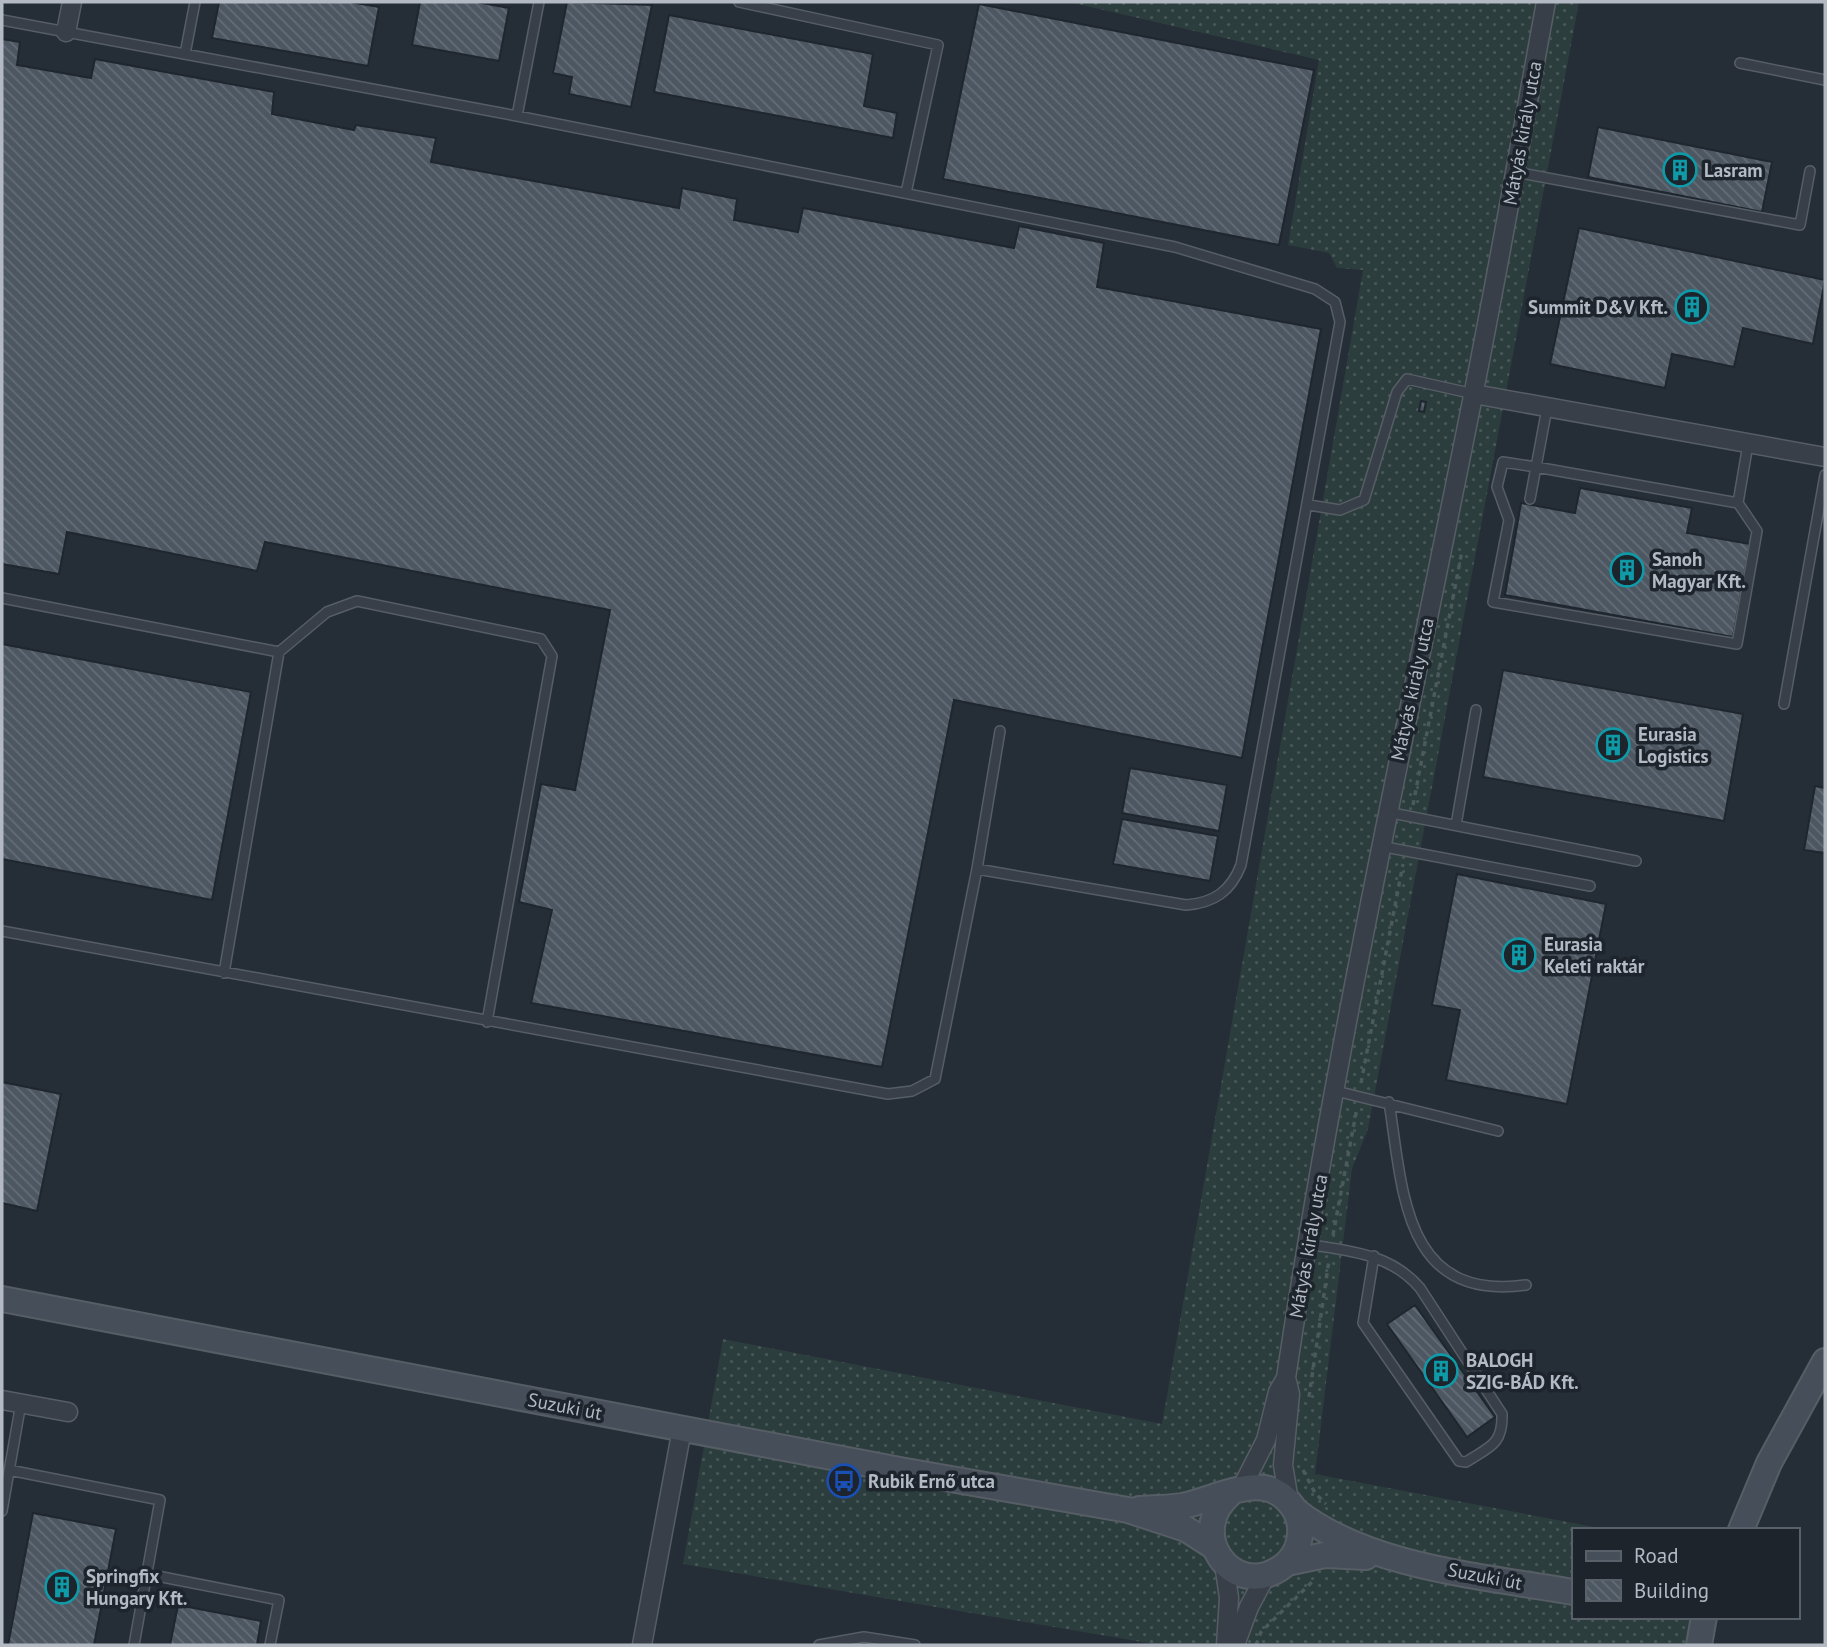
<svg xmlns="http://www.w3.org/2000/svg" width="1827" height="1647" font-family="'PT Sans',sans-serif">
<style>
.grass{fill:url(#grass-dots)}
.building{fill:url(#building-back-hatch);stroke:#1f262e;stroke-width:2}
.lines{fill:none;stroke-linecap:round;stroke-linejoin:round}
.service-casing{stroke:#565d65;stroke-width:12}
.minor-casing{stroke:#565d65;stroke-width:21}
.secondary-casing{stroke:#565d65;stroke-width:28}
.path{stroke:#4b5a5c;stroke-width:3.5;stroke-dasharray:5 5;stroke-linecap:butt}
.service{stroke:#383f48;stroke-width:9}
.minor{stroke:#383f48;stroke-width:18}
.secondary{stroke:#464e5a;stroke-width:24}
.labels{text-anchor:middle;stroke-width:7;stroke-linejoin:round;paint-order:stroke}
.street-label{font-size:19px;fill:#b3bac4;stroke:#1d242c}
.poi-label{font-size:19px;font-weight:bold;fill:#b3bac4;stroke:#1d242c;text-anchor:start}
</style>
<defs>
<pattern id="grass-dots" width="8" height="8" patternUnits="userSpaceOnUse" patternTransform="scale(1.75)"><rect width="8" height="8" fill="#2c3d3d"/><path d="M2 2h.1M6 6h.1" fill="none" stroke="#485757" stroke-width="1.8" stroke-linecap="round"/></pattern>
<pattern id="building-back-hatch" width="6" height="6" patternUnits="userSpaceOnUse" patternTransform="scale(1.75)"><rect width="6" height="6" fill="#4d5762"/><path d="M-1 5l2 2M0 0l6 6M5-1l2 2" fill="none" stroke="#646d77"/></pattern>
</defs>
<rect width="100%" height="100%" fill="#252d37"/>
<path class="grass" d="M1069,2H1579L1368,1129L1352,1169L1315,1474L1610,1530H1573V1617H1691L1685,1645H1160L683,1564L723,1339L1162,1424L1363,270L1337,268L1329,253L1288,245L1319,60Z"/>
<path class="building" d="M219,2H350L379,7L368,66L212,38Z
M420,2H477L509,8L499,61L412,45Z
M567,2L652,5L631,107L569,94L572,77L553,73Z
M979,4L1314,70L1279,245L943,179Z
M669,15L873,54L864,106L897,113L893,138L654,92Z
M2,39L20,42L17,65L91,78L95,59L274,92L272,114L354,130L356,125L436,138L431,162L679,208L682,188L737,199L734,220L798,232L803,208L1014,248L1019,226L1104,243L1097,287L1321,329L1242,758L954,700L882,1067L531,1003L552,910L519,902L541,784L575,790L610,610L265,542L257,571L67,532L59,574L2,564Z
M1598,127L1772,162L1762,212L1588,177Z
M1579,228L1825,280L1813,344L1743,328L1734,367L1672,354L1665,388L1550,364Z
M1421,401L1426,402L1424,412L1419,411Z
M1580,488L1692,508L1687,533L1750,544L1733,637L1505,595L1521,503L1575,513Z
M2,644L251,692L212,900L2,859Z
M1503,670L1743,714L1724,821L1483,777Z
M1130,768L1227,785L1219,831L1122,813Z
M1815,786L1825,788V853L1804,850Z
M1122,819L1218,836L1210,881L1113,864Z
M1457,874L1606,904L1567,1104L1446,1080L1460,1010L1432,1005Z
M2,1082L61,1094L37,1211L2,1203Z
M1415,1305L1495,1417L1467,1437L1387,1324Z
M33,1513L116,1529L94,1645H8Z
M178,1605L261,1621L257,1645H170Z"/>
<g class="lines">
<defs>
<path id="service" d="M739,2L938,45L906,193
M2,20L517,116L1175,247L1315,289L1335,302L1340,322L1241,865C1231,891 1214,903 1186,905L977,869
M185,54L195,2
M1740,63L1825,80
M517,116L539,2
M1515,172L1800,225L1810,171
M1547,408L1536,467L1503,462L1497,487L1509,520L1493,602L1737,644L1757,531L1738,503L1748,444
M1530,499L1536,467L1738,503
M1309,505L1340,510L1364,500L1397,392L1407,379L1474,394
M2,598L279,652
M1784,704L1825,475
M1387,812L1636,861
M1456,825L1476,710
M1380,846L1590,886
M2,931L888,1094L912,1091L935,1079L977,869L1000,731
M224,973L279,652L327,612L357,601L541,639L552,656L487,1022
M1336,1091L1498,1131
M1389,1102C1403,1191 1403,1302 1526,1285
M1306,1244C1349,1251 1390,1253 1420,1288L1502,1414C1503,1445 1489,1447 1466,1462L1459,1461L1363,1323L1374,1256
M9,1470L160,1500L134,1645
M2,1511L21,1403
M147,1574L279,1600L270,1645
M819,1645L864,1637L915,1645"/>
<path id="minor" d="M66,32L72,2
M1474,394L1825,457
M2,1400L68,1412
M1241,1489L1266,1440L1278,1392L1286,1378
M1289,1501L1283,1465L1290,1394L1286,1378C1335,1048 1408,723 1473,396C1499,265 1522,133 1546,2
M1224,1563L1229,1598L1226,1645
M642,1645L682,1429
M1235,1645L1249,1607L1266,1575"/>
<path id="secondary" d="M2,1299L905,1471L1128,1510L1186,1529L1214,1547
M1139,1509C1153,1508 1168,1508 1182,1506C1215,1500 1260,1471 1287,1500C1296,1509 1301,1521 1300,1534C1299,1548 1292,1561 1279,1569C1232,1599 1185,1533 1230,1494
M1296,1511C1369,1568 1483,1576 1573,1592
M1741,1530L1769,1463L1825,1361
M1287,1563L1325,1555L1366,1557
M1699,1645L1704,1617"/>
</defs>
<use href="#service" class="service-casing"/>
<use href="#minor" class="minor-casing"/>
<use href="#secondary" class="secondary-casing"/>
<path class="path" d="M1413,805L1462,551
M1361,1083L1403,864
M1333,1235L1357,1108
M1309,1397L1329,1260
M1303,1470L1315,1493L1326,1504
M1256,1645L1261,1632L1313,1581"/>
<use href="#service" class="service"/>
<use href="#minor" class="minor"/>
<use href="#secondary" class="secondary"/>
</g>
<defs>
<symbol id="building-ring" viewBox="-11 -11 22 22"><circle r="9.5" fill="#1d242c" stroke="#0f9aa8" stroke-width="1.5"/><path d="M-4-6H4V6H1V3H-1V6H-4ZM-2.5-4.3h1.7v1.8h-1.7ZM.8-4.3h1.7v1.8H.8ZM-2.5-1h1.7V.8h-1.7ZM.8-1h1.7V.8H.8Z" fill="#0f9aa8"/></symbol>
<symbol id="bus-ring" viewBox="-11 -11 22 22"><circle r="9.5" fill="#1d242c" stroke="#1a4fb4" stroke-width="1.5"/><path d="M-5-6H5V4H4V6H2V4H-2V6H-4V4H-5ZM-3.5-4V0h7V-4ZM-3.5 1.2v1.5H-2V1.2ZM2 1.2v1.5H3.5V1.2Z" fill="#1a4fb4"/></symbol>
</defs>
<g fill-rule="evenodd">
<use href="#building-ring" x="1661" y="151" width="38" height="38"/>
<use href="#building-ring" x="1673" y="288" width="38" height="38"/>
<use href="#building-ring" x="1608" y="551" width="38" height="38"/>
<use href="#building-ring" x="1594" y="726" width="38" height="38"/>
<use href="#building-ring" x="1500" y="936" width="38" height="38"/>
<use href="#building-ring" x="1422" y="1352" width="38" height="38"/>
<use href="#bus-ring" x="825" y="1462" width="38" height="38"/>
<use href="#building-ring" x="43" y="1568" width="38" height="38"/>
</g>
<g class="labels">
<g class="street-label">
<text transform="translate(1522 133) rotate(-80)" y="7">Mátyás király utca</text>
<text transform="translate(1412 689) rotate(-78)" y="7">Mátyás király utca</text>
<text transform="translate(1308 1246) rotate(-80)" y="7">Mátyás király utca</text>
<text transform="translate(565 1406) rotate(11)" y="7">Suzuki út</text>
<text transform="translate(1485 1576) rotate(11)" y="7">Suzuki út</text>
</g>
<g class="poi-label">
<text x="1704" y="177">Lasram</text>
<text x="1668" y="314" text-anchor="end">Summit D&amp;V Kft.</text>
<text x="1652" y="566">Sanoh<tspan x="1652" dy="22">Magyar Kft.</tspan></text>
<text x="1638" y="741">Eurasia<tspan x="1638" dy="22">Logistics</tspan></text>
<text x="1544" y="951">Eurasia<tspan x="1544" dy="22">Keleti raktár</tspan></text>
<text x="1466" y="1367">BALOGH<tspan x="1466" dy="22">SZIG-BÁD Kft.</tspan></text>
<text x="868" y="1488">Rubik Ernő utca</text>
<text x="86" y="1583">Springfix<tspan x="86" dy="22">Hungary Kft.</tspan></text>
</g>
</g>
<rect width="1827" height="1647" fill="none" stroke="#b3bac4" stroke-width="7"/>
<rect x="1572" y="1528" width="228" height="91" fill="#1d242c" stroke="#596069" stroke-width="2"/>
<rect x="1586" y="1551" width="35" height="10" fill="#464e5a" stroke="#596069" stroke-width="2"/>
<text x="1634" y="1563" font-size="21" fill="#b3bac4">Road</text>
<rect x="1586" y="1580" width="35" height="21" fill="url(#building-back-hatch)" stroke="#596069" stroke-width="2"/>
<text x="1634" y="1598" font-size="21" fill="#b3bac4">Building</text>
</svg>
